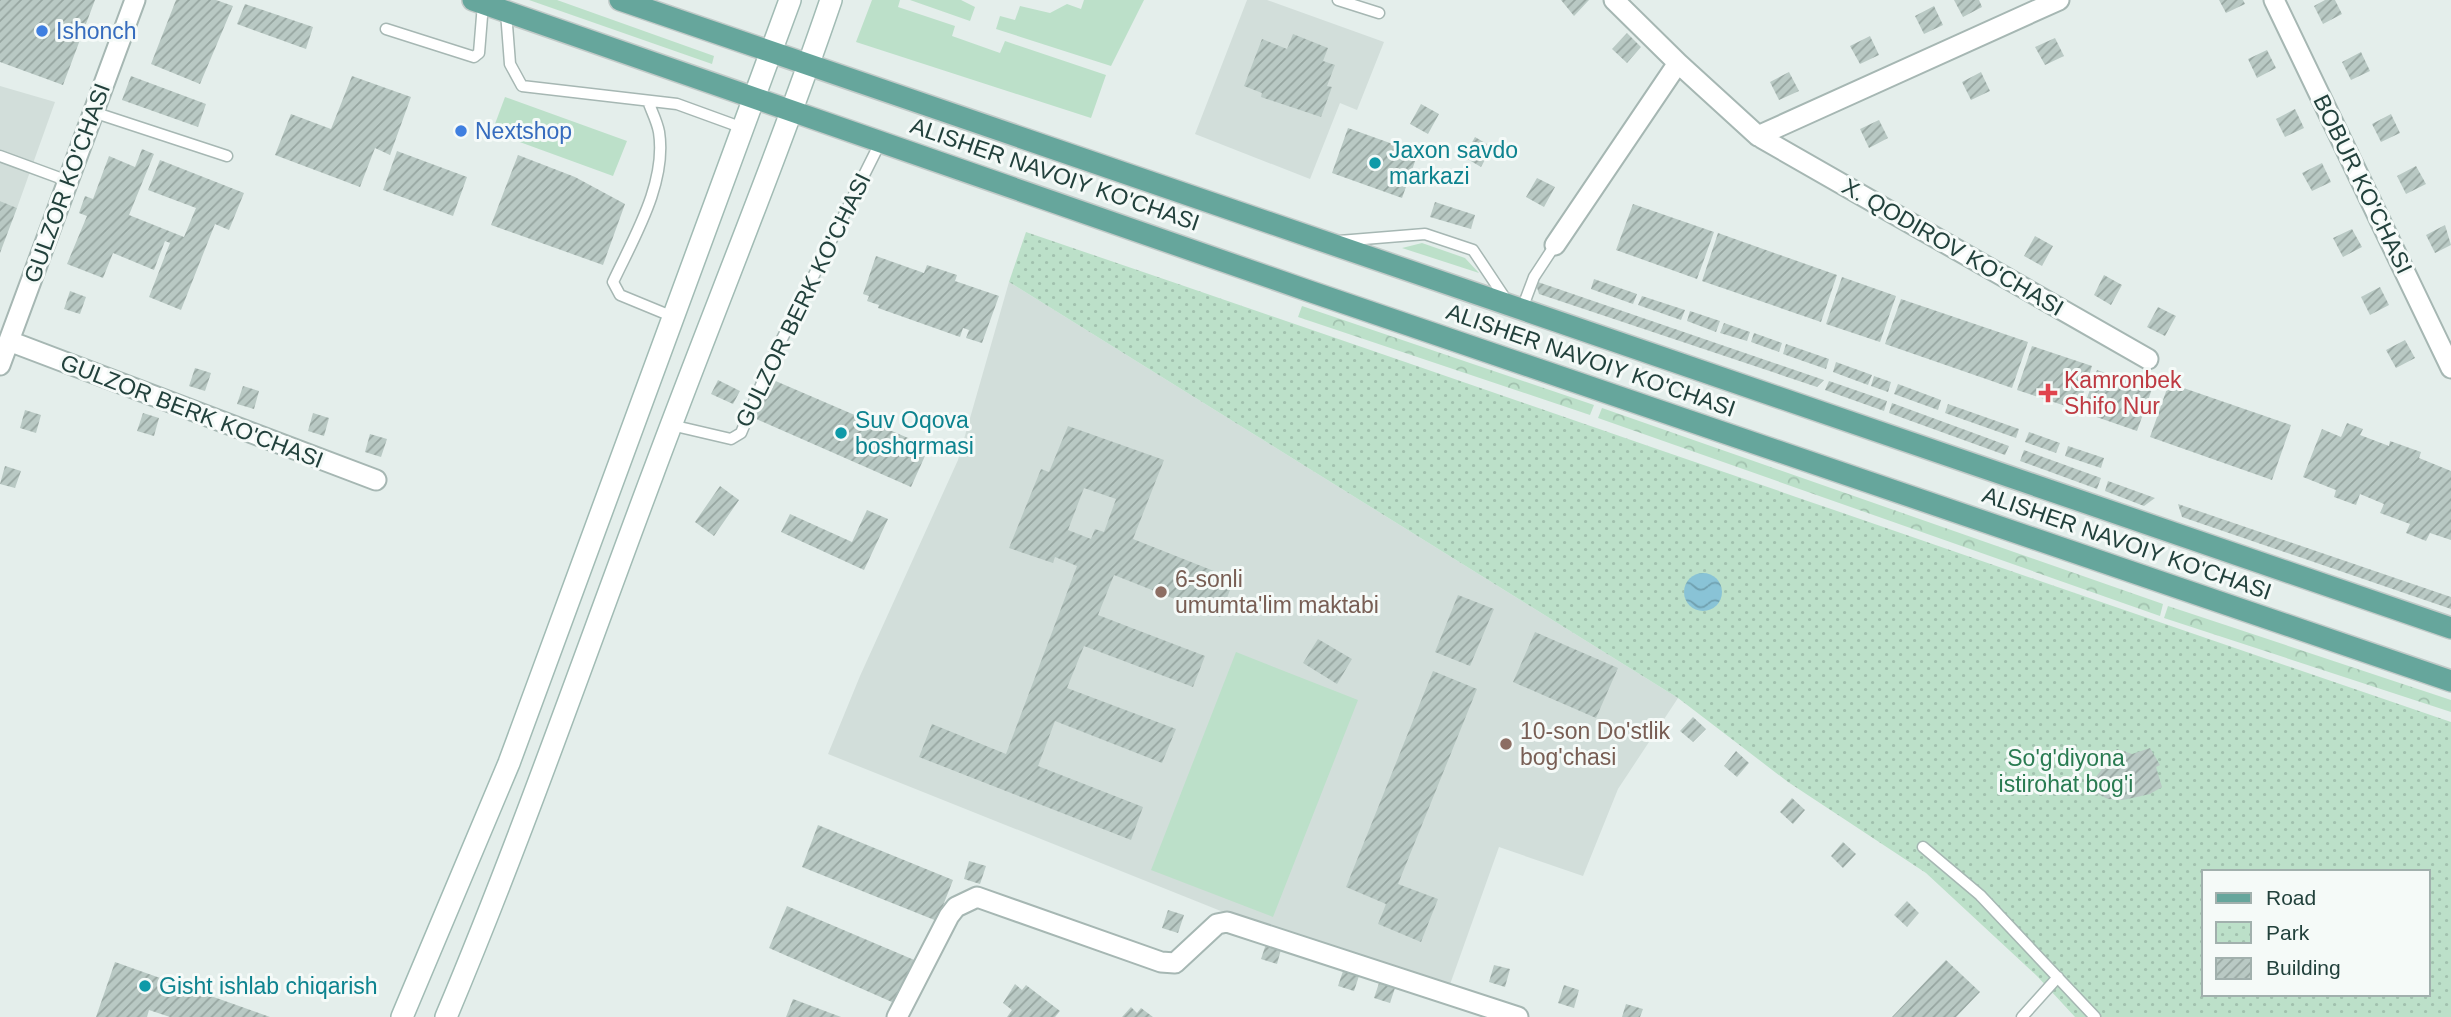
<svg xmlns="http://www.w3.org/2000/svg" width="2451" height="1017" font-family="Helvetica,sans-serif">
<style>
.built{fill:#d2deda}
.grass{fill:#bce0c9}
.forest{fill:url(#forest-crowns)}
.park{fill:url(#park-dots);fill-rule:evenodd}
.water{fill:url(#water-waves)}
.building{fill:url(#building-hatch);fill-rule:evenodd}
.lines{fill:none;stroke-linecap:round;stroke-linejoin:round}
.service-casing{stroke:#a6b7b3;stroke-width:13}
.minor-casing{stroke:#a6b7b3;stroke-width:23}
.secondary-casing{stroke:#a1bbb4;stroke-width:24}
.primary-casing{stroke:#c1cac8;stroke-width:24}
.service{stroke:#fff;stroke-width:10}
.minor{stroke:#fff;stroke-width:19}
.secondary{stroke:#fff;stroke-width:21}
.primary{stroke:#66a69c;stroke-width:21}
.shop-dot{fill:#3f7fe0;stroke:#f5faf8;stroke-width:2.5}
.culture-dot{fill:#0f9aa8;stroke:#f5faf8;stroke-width:2.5}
.health-dot{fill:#e0444e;stroke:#f5faf8;stroke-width:2.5}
.education-dot{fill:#8d6e63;stroke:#f5faf8;stroke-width:2.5}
.labels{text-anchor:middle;stroke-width:6;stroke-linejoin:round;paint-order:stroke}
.shop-label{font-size:23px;fill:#366cbe;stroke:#f5faf8;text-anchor:start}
.culture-label{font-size:23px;fill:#0d838f;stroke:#f5faf8;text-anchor:start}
.street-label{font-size:23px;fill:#22413c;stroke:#f5faf8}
.health-label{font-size:23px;fill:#be3a42;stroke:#f5faf8;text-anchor:start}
.education-label{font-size:23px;fill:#785e54;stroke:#f5faf8;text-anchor:start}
.park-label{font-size:23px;fill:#297b51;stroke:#f5faf8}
</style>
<defs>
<pattern id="forest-crowns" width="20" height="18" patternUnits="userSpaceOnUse" patternTransform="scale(1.75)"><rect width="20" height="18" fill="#bce0c9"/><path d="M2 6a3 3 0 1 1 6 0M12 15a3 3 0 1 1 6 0" fill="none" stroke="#a1c1ae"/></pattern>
<pattern id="park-dots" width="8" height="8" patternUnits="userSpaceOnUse" patternTransform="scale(1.75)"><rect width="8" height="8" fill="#bce0c9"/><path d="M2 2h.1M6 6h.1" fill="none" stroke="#a1c1ae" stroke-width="1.8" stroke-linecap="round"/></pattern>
<pattern id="water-waves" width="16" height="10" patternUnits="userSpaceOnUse" patternTransform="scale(1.75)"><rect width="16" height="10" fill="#89c3d6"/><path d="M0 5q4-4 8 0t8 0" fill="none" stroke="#70a0af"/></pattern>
<pattern id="building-hatch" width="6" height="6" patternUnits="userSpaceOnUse" patternTransform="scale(1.75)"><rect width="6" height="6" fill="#b9c9c4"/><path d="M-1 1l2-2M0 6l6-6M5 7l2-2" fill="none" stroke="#96a5a0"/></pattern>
</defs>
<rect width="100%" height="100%" fill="#e4eeeb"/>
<path class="built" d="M1247,0H1267L1384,42L1357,110L1340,103L1310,179L1195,134Z
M0,86L55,102L17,208L0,201Z
M1009,282L1678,698L1618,789L1583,876L1499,847L1448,990L1276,933L828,754L860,676L958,460Z"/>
<path class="grass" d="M529,0H557L714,56L712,64Z
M872,0H900L898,7L955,26L952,36L1000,53L1005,41L1106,75L1091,118L856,42Z
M910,0H961L975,7L970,21Z
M1084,0H1144L1111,66L996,29L1000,16L1015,20L1020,6L1050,13L1067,4L1081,9Z
M505,97L627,141L613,176L492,132Z
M1422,243L1465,258L1479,273L1402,248Z
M1236,652L1358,700L1273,917L1151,870Z"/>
<path class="forest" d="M1302,306L1594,405L1590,415L1298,317Z
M1602,408L2163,604L2160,616L1598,418Z
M2168,606L2451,700V712L2164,618Z"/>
<path class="park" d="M1026,232C1501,394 1976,560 2451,722V1017H2075L2037,976L1926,873L1788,782L1678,698L1009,282ZM2204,872H2428V994H2204Z"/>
<path class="water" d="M1684 592a19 19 0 1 1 38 0a19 19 0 1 1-38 0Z"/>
<path class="building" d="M0,0H95L63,85L0,62Z
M176,0H216L233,6L200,84L151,64Z
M1561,0H1589L1574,16Z
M1954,0H1979L1982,7L1963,17Z
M2219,0H2243L2245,4L2226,13Z
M2325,0H2335L2342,14L2323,24L2314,6Z
M245,4L313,27L306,49L237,24Z
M1934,6L1943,25L1924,34L1915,16Z
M1627,33L1641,47L1627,63L1612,49Z
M1293,34L1328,48L1323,61L1335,65L1327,86L1332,87L1321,117L1261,97L1262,93L1244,86L1262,39L1287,49Z
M1870,36L1879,55L1860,64L1850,46Z
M2055,38L2064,56L2045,65L2035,47Z
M2267,50L2276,68L2257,78L2248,59Z
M2361,52L2370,71L2351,80L2342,62Z
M1789,72L1799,91L1779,100L1770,82Z
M1981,72L1990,91L1971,100L1962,82Z
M131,76L206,104L198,127L122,100Z
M352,76L411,97L390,155L375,148L360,187L275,155L291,114L331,129Z
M1421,104L1439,114L1428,134L1410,124Z
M2295,109L2304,128L2285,137L2276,119Z
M2391,114L2400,133L2381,142L2372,124Z
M1879,120L1888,138L1869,148L1860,129Z
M1348,128L1418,153L1402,198L1332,173Z
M1475,137L1492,147L1481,167L1464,157Z
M142,149L154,154L129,215L184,237L196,208L148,190L160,160L244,193L229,230L215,224L181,310L149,297L170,243L165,241L154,270L113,253L103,278L67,264L87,216L79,213L85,196L93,199L109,156L135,167Z
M397,151L467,177L453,216L383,190Z
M518,155L575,177L625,204L603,265L491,225Z
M2322,163L2331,182L2312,191L2302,173Z
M2416,166L2426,184L2406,194L2397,176Z
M1537,178L1555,187L1544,207L1526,197Z
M0,201L17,208L0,253Z
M1435,202L1475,215L1471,229L1430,217Z
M1633,204L1714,232L1697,279L1616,250Z
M2445,225L2451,245L2435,253L2426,235Z
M2352,229L2362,247L2343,257L2333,238Z
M1718,233L1837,275L1821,322L1702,281Z
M2035,236L2053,246L2042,266L2024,256Z
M876,256L924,273L927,265L957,275L955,281L999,296L982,343L966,338L969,330L963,328L960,337L878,308L879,305L867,301L869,296L863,294Z
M2104,275L2122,285L2111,305L2094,295Z
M1842,277L1896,296L1880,342L1826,324Z
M1594,279L1637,294L1633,304L1591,289Z
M1535,281L1824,380L1817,387L1539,294Z
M2380,287L2389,305L2370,315L2361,297Z
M70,291L86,297L80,314L64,309Z
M1642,296L1685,310L1681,320L1638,305Z
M1901,299L2028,342L2012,388L1885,344Z
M2158,307L2176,316L2165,336L2147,327Z
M1690,311L1720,321L1716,332L1687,321Z
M1724,323L1750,332L1747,341L1720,333Z
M1754,333L1782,343L1779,352L1751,342Z
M2405,340L2415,358L2396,368L2386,350Z
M1786,344L1829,359L1826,369L1783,354Z
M2032,346L2092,366L2078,410L2017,390Z
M1836,362L1872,375L1868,385L1833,372Z
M195,368L211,373L205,391L189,386Z
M2097,370L2152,389L2137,431L2082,412Z
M1874,376L1891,382L1888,392L1871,386Z
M771,379L929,447L911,487L754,418Z
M718,380L740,391L733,404L711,394Z
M1829,381L1887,401L1884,411L1825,390Z
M2169,383L2291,425L2272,480L2150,437Z
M1898,384L1941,400L1938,410L1894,394Z
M243,386L259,391L254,409L237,404Z
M1892,403L2009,446L2005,455L1889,413Z
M1948,404L2019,429L2016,438L1945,413Z
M25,410L41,415L36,433L20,428Z
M143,413L159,418L154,436L137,431Z
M313,413L329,418L324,436L308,431Z
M2347,423L2363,429L2360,435L2389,446L2390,441L2421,452L2419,458L2451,471V540L2430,533L2426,541L2406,533L2410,524L2380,513L2384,504L2360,494L2356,505L2334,497L2336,490L2303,477L2322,429L2341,437Z
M1068,426L1164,460L1133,539L1234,579L1220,617L1114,575L1098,615L1205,656L1193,687L1084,646L1067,688L1176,729L1162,763L1055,721L1038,766L1143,807L1131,840L919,757L932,724L1006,754L1077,566L1055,557L1053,563L1009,548L1041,469L1049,472ZM1084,488L1116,499L1104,532L1095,529L1091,539L1068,530Z
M2029,432L2060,443L2056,453L2025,442Z
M370,434L387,439L381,457L365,452Z
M2068,446L2104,458L2101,468L2065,456Z
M2024,450L2101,478L2097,489L2020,461Z
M5,466L21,471L15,488L0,484Z
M2108,481L2155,498L2144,506L2105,491Z
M720,486L739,500L714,536L695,522Z
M2178,504L2451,597V609L2182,517Z
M867,510L888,519L864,570L781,532L790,514L852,542Z
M1458,595L1494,609L1470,666L1435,652Z
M1535,632L1618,668L1596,718L1513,682Z
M1318,639L1352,659L1337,684L1303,663Z
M1433,671L1477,689L1398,884L1438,899L1421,942L1378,924L1386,904L1346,887Z
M1693,717L1706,729L1693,742L1680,731Z
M2150,748L2160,765L2156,767L2162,787L2150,794L2123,800L2108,799L2087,789L2117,749L2132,754Z
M1736,751L1749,763L1737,777L1724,766Z
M1792,798L1805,810L1793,824L1780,812Z
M818,825L953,880L937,921L802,867Z
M1843,842L1856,854L1843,868L1831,856Z
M969,861L986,866L980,884L964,879Z
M1907,901L1919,913L1907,927L1894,915Z
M787,906L919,962L901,1006L769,948Z
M1168,910L1184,915L1178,933L1162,928Z
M1267,941L1282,946L1277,964L1261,959Z
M1946,960L1980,992L1956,1017H1892Z
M115,962L270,1017H170L149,1010L147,1017H96Z
M1494,965L1510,969L1505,987L1489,982Z
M1344,968L1360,973L1354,991L1338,986Z
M1380,980L1396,985L1390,1003L1374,998Z
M1015,984L1022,990L1026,985L1060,1011L1055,1017H1007L1012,1010L1003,1003Z
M1564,985L1579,990L1574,1008L1558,1003Z
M793,999L841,1017H786Z
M1626,1004L1643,1009L1640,1017H1622Z
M1131,1007L1137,1013L1141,1008L1153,1017H1122Z"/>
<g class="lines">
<defs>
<path id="service" d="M1338,0L1379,13
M506,12L510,64L522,86L677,104L743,128
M386,29L474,57L479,53L483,4
M648,101C651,110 657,121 659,132C667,183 634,237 613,282L620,295L671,316
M93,112L227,156
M0,156L68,181
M1339,241L1425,234L1473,250L1507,301
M1522,309L1534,277L1555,245
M671,425L731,439L741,433L772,359L881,141
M1923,847L1980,895L2095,1017
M2022,1017L2058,977"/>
<path id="minor" d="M1614,0L1678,63
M2274,0L2451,368
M1758,136L2148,359
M1555,245L1678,63L1758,136L2059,0
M9,341L376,480
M0,365L135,0
M897,1017L949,916L956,907L977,897L1161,962L1175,963L1217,924L1227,922L1518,1017"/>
<path id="secondary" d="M402,1017L509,763L790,0
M446,1017C521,839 584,657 652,476C711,317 776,161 831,0"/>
<path id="primary" d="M473,0L1306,290L2451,681
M620,0L2451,628"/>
</defs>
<use href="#service" class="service-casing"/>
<use href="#minor" class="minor-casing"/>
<use href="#secondary" class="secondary-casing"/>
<use href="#primary" class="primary-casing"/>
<use href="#service" class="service"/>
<use href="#minor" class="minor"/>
<use href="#secondary" class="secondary"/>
<use href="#primary" class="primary"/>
</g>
<g class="shop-dot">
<circle cx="42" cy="31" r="7"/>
<circle cx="461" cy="131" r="7"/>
</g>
<g class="culture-dot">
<circle cx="1375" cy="163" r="7"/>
<circle cx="841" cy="433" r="7"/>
<circle cx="145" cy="986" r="7"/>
</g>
<path class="health-dot" d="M2044.5 382.5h7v7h7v7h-7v7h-7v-7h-7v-7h7z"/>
<g class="education-dot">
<circle cx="1161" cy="592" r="7"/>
<circle cx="1506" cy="744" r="7"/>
</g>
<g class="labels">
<g class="shop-label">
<text x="56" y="39">Ishonch</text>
<text x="475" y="139">Nextshop</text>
</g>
<g class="culture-label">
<text x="1389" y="158">Jaxon savdo<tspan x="1389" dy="26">markazi</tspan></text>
<text x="855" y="428">Suv Oqova<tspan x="855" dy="26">boshqrmasi</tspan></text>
<text x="159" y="994">Gisht ishlab chiqarish</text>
</g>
<g class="street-label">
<text transform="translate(1055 174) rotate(19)" y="8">ALISHER NAVOIY KO'CHASI</text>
<text transform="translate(67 183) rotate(-70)" y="8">GULZOR KO'CHASI</text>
<text transform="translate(2363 184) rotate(64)" y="8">BOBUR KO'CHASI</text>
<text transform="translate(1953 247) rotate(30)" y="8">X. QODIROV KO'CHASI</text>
<text transform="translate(803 300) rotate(-64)" y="8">GULZOR BERK KO'CHASI</text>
<text transform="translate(1591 360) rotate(19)" y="8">ALISHER NAVOIY KO'CHASI</text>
<text transform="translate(192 411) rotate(21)" y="8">GULZOR BERK KO'CHASI</text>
<text transform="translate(2127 543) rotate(19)" y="8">ALISHER NAVOIY KO'CHASI</text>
</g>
<g class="health-label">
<text x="2064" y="388">Kamronbek<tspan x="2064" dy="26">Shifo Nur</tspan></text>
</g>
<g class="education-label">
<text x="1175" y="587">6-sonli<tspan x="1175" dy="26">umumta'lim maktabi</tspan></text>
<text x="1520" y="739">10-son Do'stlik<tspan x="1520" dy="26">bog'chasi</tspan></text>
</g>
<g class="park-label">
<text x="2066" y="766">So'g'diyona<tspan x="2066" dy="26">istirohat bog'i</tspan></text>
</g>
</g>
<rect x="2202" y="870" width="228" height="126" fill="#f5faf8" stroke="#a1b0ad" stroke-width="2"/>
<rect x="2216" y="893" width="35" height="10" fill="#66a69c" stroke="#a1b0ad" stroke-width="2"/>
<text x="2266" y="905" font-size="21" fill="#22413c">Road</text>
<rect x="2216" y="922" width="35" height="21" fill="url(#park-dots)" stroke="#a1b0ad" stroke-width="2"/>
<text x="2266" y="940" font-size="21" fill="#22413c">Park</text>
<rect x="2216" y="958" width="35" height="21" fill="url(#building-hatch)" stroke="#a1b0ad" stroke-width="2"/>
<text x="2266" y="975" font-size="21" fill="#22413c">Building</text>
</svg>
